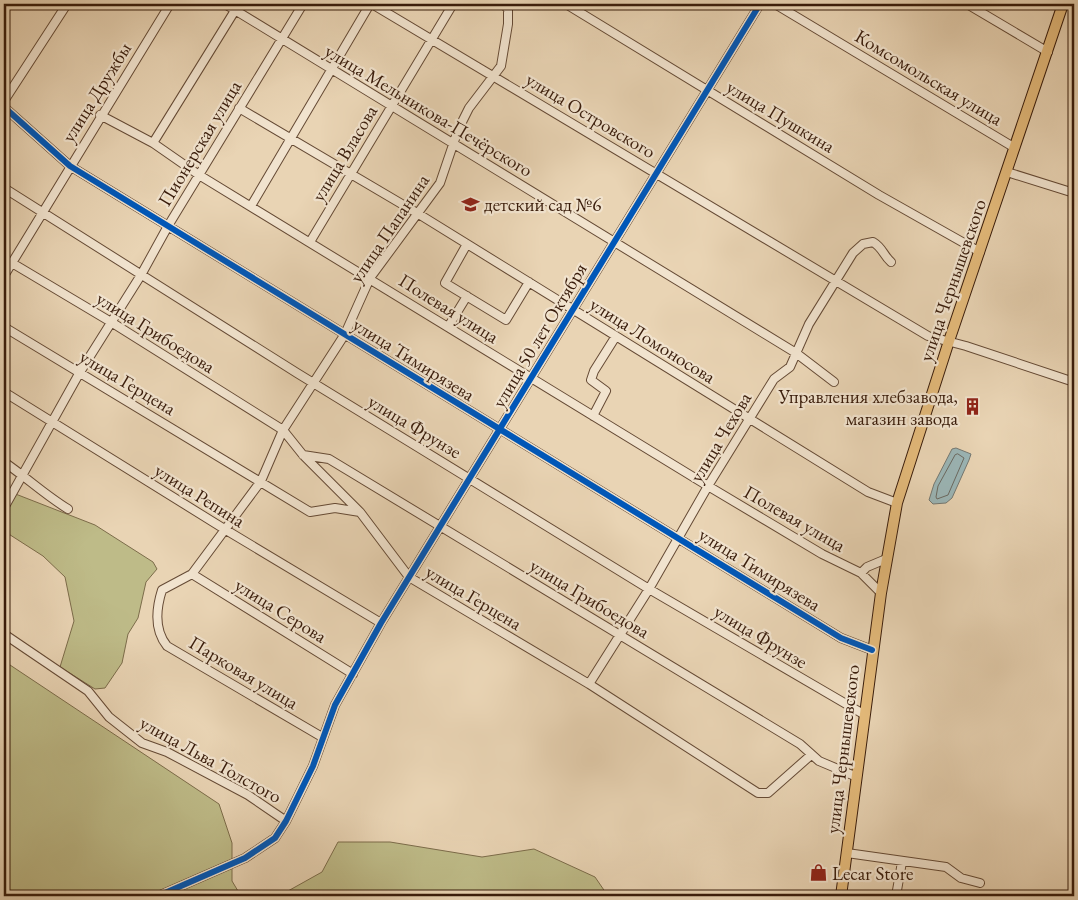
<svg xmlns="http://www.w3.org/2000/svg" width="1078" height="900" font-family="'EB Garamond',serif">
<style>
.green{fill:#bebb88;stroke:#7c6c4a}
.water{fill:#9bb6b7;stroke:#747872}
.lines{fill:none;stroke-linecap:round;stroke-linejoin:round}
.shore{stroke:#6a6961;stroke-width:1}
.minor-casing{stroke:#654a35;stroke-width:10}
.major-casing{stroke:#391c0b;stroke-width:12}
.minor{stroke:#f1e3ce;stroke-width:8}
.major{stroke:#e4ba7a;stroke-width:10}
.cycleway-casing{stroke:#f1e3ce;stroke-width:9}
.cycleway{stroke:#0057b8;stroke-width:6}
.labels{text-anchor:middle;stroke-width:4.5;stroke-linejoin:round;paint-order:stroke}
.street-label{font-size:19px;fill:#391c0b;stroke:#f1e3ce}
.poi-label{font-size:19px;fill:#391c0b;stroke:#f1e3ce;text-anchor:start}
</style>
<rect width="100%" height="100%" fill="#e9d4b4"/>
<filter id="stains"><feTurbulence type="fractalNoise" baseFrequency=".004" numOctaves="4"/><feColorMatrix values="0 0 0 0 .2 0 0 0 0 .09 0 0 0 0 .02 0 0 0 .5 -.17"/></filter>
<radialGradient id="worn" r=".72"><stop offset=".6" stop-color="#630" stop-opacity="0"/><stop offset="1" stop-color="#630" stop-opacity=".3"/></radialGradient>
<path class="green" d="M13,493L95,525L153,562L157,569L146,582L138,618L128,634L122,663L105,688L95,689L60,667L74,621L65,577L43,556L4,531V511Z
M4,661L219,804L232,843V881L241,896H4Z
M338,842H390L482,857L534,849L595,877L608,896H279L322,872Z"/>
<path class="water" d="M956,448L971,454L969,460L952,498L946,503L933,504L929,500L934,484L952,449Z"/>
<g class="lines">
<path class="shore" d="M958,454L964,458L948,495L937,499L936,497L938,486L955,455Z"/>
<defs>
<path id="minor" d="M225,4L796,353L834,382
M372,4L928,336L966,346L1074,382
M566,4L879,195L980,252
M775,4L1015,148
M967,4L1048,52
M4,101L67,4
M4,107L70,166L841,638L872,650
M239,108L417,213L868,492L897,503
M100,115L153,143L199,175L708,486L822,554L861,573L881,593
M153,143L239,4
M1007,172L1074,193
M4,188L297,373L649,589L865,715
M251,206L370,4
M310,242L453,4
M467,244L445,283L506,320L529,282
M12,263L111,322L283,430L303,455L360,512
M4,276L170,4
M4,327L310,512L335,508L360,512L409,577L589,684L758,793H768L811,755
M448,327L467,296
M4,392L226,530L381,623
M593,416L606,391L591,380L594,371L616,336
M303,455L329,459L800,744L819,761L857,777
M4,462C26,477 45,495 68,509
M4,508L80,372L141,275L168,226L303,4
M861,573L867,567L886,559
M192,574L353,674
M4,634L88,691L109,717L142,743L167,752L248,795L286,821
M589,684L649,589L708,486L774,379L790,367L809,324L853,253L863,244L873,242C883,248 883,255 891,262
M322,737L167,646C154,630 156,609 162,590L192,574L261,481L283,430L345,334L370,278L440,183L458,130L469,108L501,66L508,24V10L505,5
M847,853L946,867L961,878L980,883
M158,896L245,858L275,838L286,821L313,766L335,705L381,623L760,4
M896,896L902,862"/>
<path id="major" d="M841,896L881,593L897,503L949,341L1063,4"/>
</defs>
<use href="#minor" class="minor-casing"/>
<use href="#major" class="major-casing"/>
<use href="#minor" class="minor"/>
<use href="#major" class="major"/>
<defs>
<path id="cycleway" d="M4,107L70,166L841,638L872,650
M158,896L245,858L275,838L286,821L313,766L335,705L381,623L760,4"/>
</defs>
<use href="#cycleway" class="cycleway-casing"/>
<use href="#cycleway" class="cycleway"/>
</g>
<defs>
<symbol id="school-bare" viewBox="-9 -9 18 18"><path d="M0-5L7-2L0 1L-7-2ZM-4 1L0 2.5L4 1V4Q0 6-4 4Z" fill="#8f2418" stroke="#f1e3ce" stroke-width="2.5" paint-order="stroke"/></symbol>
<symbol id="building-bare" viewBox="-9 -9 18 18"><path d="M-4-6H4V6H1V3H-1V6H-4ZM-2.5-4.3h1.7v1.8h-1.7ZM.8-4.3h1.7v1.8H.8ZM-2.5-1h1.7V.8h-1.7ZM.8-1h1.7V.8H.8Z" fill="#8f2418" stroke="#f1e3ce" stroke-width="2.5" paint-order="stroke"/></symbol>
<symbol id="shop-bare" viewBox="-9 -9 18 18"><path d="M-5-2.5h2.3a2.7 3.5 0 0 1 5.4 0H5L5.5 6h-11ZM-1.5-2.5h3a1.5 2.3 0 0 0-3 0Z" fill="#8f2418" stroke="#f1e3ce" stroke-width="2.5" paint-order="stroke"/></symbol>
</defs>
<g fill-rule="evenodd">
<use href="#school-bare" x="458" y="192" width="25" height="25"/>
<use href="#building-bare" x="960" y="394" width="25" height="25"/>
<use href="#shop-bare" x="806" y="860" width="25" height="25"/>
</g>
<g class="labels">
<g class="street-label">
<text transform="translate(929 77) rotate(31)" y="7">Комсомольская улица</text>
<text transform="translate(96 92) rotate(-58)" y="7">улица Дружбы</text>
<text transform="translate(429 110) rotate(31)" y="7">улица Мельникова-Печёрского</text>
<text transform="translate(591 115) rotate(31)" y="7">улица Островского</text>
<text transform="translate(781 116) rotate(31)" y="7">улица Пушкина</text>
<text transform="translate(199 143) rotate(-59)" y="7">Пионерская улица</text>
<text transform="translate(344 153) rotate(-59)" y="7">улица Власова</text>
<text transform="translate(389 228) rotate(-56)" y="7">улица Папанина</text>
<text transform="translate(952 280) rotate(-71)" y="7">улица Чернышевского</text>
<text transform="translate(449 308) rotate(32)" y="7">Полевая улица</text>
<text transform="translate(156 332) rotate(32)" y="7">улица Грибоедова</text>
<text transform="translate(539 335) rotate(-59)" y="7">улица 50 лет Октября</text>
<text transform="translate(653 340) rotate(32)" y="7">улица Ломоносова</text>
<text transform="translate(414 359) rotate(32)" y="7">улица Тимирязева</text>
<text transform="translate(128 382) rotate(31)" y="7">улица Герцена</text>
<text transform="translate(415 426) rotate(31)" y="7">улица Фрунзе</text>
<text transform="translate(720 437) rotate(-59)" y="7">улица Чехова</text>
<text transform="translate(200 495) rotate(32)" y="7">улица Репина</text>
<text transform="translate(795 518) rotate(30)" y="7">Полевая улица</text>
<text transform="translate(760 569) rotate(32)" y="7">улица Тимирязева</text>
<text transform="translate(474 597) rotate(31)" y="7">улица Герцена</text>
<text transform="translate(590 598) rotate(31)" y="7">улица Грибоедова</text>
<text transform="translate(281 610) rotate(32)" y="7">улица Серова</text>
<text transform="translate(761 636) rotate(31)" y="7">улица Фрунзе</text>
<text transform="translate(244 672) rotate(31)" y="7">Парковая улица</text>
<text transform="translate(842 749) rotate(-83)" y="7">улица Чернышевского</text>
<text transform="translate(211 759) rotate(29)" y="7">улица Льва Толстого</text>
</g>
<g class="poi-label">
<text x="484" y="211">детский сад №6</text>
<text x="958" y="403" text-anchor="end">Управления хлебзавода,<tspan x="958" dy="22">магазин завода</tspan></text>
<text x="832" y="880">Lecar Store</text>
</g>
</g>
<rect width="1078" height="900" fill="none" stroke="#e9d4b4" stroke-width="20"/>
<rect x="5" y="5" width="1068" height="890" fill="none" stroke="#391c0b" stroke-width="2.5"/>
<rect x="10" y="10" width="1058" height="880" fill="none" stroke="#391c0b"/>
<rect width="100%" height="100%" filter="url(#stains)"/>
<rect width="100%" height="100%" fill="url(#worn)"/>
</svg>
